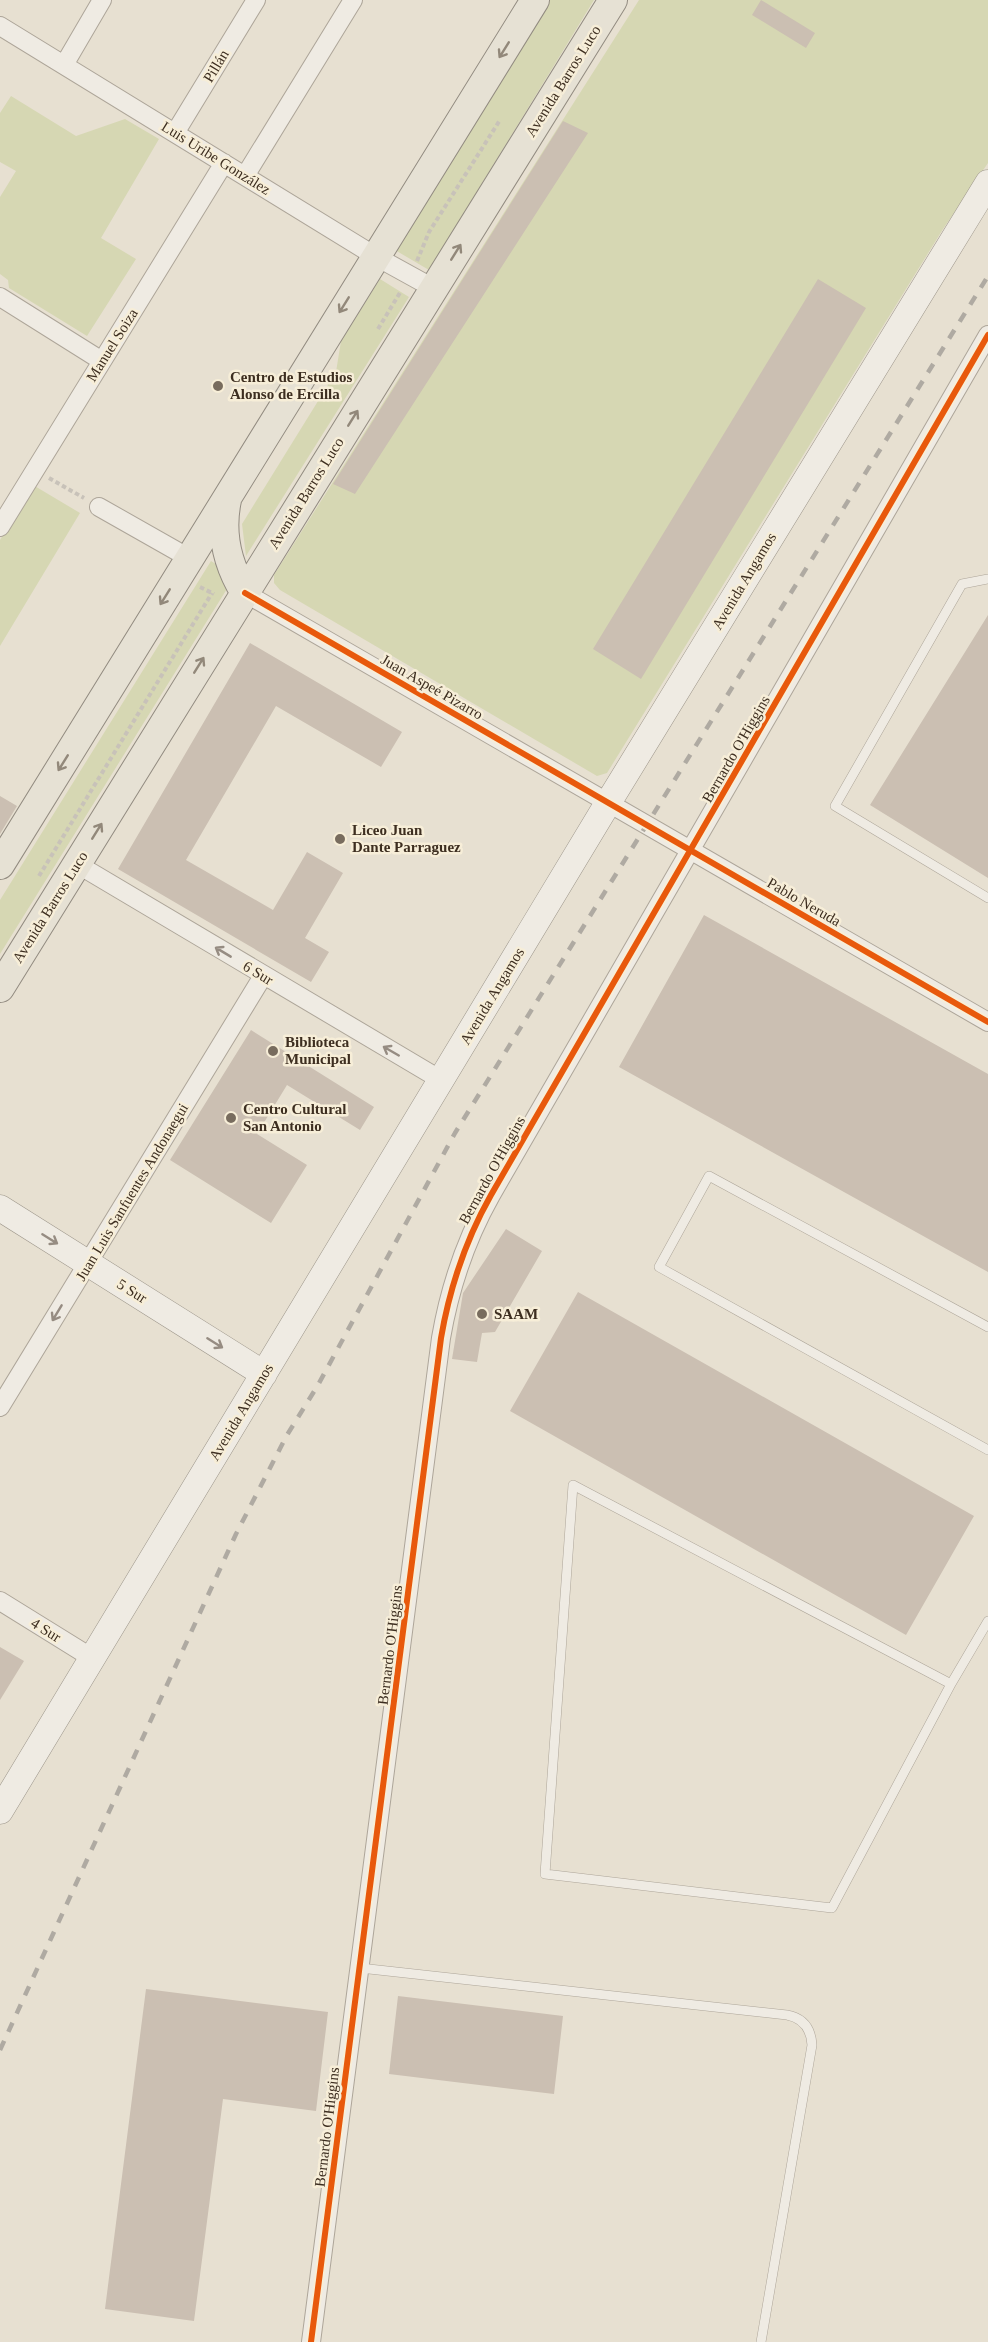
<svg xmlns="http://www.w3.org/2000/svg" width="988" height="2342" font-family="'Times New Roman',serif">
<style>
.green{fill:#d6d7b3}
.building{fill:#cbbfb2}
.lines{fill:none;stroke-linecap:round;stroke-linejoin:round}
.lane-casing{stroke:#ada599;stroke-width:10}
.street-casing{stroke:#ada599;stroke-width:20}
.secondary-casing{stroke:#9c958a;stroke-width:27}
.primary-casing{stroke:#928b80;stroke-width:30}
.path{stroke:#c8c2b9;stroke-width:4;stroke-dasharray:4.5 3;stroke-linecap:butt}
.lane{stroke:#efebe3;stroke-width:9}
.street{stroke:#efebe3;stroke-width:18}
.secondary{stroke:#efebe3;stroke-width:26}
.primary{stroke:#e6e1d4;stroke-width:28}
.rail{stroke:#afaaa2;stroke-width:4.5;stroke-dasharray:10 10;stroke-linecap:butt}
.cycleway-casing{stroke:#f7eed8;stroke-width:10}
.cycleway{stroke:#e8590c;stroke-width:6}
.oneway{stroke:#92887a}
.oneway2{stroke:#968c82}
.poi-dot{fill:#786c5e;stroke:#f7eed8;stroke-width:2}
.labels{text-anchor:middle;stroke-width:5;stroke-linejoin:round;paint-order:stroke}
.street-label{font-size:15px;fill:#3d2e20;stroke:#f7eed8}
.poi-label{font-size:15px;font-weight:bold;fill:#3d2e20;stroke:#f7eed8;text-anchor:start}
</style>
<rect width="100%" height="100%" fill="#e7e0d1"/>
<path class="green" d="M550,0H594L429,270L395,250Z
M639,0H988V163L943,229L607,773L597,776L280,590L274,583V575Z
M11,96L76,136L125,119L159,139L101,238L136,259L87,336L9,288L8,280L0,274V197L16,171L0,162V113Z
M380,279L409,297L246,556L242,524L336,372L341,341Z
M33,485L80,513L0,646V540Z
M211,561L235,576L0,954V900Z"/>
<path class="building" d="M761,0L815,33L806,48L752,15Z
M563,121L588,133L355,494L333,484Z
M818,279L866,308L641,679L593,649Z
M988,615V878L870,805Z
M250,643L402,732L381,767L276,706L186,860L273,910L307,852L343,873L305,938L329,952L311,982L118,869Z
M0,796L17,806L0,834Z
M704,915L988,1074V1272L619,1067Z
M251,1030L374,1107L360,1130L287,1085L257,1134L307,1165L271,1223L170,1160Z
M506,1229L542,1251L495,1332L482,1333L477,1362L452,1359L463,1293Z
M578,1292L974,1516L906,1635L510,1411Z
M0,1647L24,1661L0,1700Z
M146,1989L328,2012L316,2111L223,2099L194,2321L105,2309Z
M398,1996L563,2016L554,2094L389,2074Z"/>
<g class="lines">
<defs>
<path id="lane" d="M988,579L962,584L835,806L988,898
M988,1327L709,1176L659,1267L988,1450
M951,1684L573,1485L545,1874L832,1908L951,1684L988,1621
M360,1968L787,2015C803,2018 811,2028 812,2045L761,2342"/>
<path id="street" d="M0,26L375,256L433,288
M64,65L102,0
M175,133L256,0
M245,176L353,0
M0,297L102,361
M99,507L189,558
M0,527L224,163
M245,593L988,1022
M77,864L441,1080
M0,1407L263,976
M0,1601L92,1658
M311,2342L441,1338C450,1286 465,1241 491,1195L988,335"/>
<path id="secondary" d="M0,1208L264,1374
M0,1811L608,803L988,183"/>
<path id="primary" d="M227,500C220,533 227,564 245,593
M0,865L535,0
M0,988L613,0"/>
</defs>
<use href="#lane" class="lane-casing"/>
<use href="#street" class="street-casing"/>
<use href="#secondary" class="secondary-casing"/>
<use href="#primary" class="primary-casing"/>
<path class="path" d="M417,261L429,232L500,120
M378,329L401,291
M49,478L84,498
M200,587L214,594
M39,876L212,593"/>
<use href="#lane" class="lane"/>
<use href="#street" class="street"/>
<use href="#secondary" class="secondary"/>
<use href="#primary" class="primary"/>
<path class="rail" d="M0,2050L236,1534L287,1435L318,1385L455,1133L988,276"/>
<defs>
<path id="cycleway" d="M245,593L988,1022
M311,2342L441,1338C450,1286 465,1241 491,1195L988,335"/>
</defs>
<use href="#cycleway" class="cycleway-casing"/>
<use href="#cycleway" class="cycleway"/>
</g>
<defs><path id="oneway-shaft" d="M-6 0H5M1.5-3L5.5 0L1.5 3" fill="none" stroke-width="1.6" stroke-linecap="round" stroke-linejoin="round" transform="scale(1.5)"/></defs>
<g class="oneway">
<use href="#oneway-shaft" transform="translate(504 50) rotate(122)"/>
<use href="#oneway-shaft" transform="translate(456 252) rotate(-58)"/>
<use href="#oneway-shaft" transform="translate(344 305) rotate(122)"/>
<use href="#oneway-shaft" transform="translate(353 418) rotate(-58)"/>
<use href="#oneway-shaft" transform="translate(165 597) rotate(122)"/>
<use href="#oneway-shaft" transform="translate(199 665) rotate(-58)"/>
<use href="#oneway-shaft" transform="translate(63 763) rotate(122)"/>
<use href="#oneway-shaft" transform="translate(97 831) rotate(-58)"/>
</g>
<g class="oneway2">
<use href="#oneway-shaft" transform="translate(223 952) rotate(-149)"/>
<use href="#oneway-shaft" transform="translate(391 1051) rotate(-150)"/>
<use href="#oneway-shaft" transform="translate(50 1239) rotate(32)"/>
<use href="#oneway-shaft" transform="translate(57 1313) rotate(121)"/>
<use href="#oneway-shaft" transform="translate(215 1343) rotate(32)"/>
</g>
<g class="poi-dot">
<circle cx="218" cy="386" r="6"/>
<circle cx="340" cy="839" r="6"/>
<circle cx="273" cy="1051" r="6"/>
<circle cx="231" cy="1118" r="6"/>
<circle cx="482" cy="1314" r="6"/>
</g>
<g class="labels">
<g class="street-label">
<text transform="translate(216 66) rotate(-59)" y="5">Pillán</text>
<text transform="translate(563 81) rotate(-58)" y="5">Avenida Barros Luco</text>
<text transform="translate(216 158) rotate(32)" y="5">Luis Uribe González</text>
<text transform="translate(112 345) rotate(-58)" y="5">Manuel Soiza</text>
<text transform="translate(306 493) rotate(-58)" y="5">Avenida Barros Luco</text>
<text transform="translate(744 581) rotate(-59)" y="5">Avenida Angamos</text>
<text transform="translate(432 687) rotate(30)" y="5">Juan Aspeé Pizarro</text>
<text transform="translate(736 749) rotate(-60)" y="5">Bernardo O'Higgins</text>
<text transform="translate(804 902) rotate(30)" y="5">Pablo Neruda</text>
<text transform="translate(50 907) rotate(-58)" y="5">Avenida Barros Luco</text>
<text transform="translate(258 973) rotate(31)" y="5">6 Sur</text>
<text transform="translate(492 996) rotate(-59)" y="5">Avenida Angamos</text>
<text transform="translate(492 1170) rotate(-61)" y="5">Bernardo O'Higgins</text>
<text transform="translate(132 1192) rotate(-59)" y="5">Juan Luis Sanfuentes Andonaegui</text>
<text transform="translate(132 1291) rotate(32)" y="5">5 Sur</text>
<text transform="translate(241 1412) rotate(-59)" y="5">Avenida Angamos</text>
<text transform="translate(46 1630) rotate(32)" y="5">4 Sur</text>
<text transform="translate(390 1645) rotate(-83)" y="5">Bernardo O'Higgins</text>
<text transform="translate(327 2127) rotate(-83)" y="5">Bernardo O'Higgins</text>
</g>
<g class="poi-label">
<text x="230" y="382">Centro de Estudios<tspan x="230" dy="17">Alonso de Ercilla</tspan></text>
<text x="352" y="835">Liceo Juan<tspan x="352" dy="17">Dante Parraguez</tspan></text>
<text x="285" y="1047">Biblioteca<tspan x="285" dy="17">Municipal</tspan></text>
<text x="243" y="1114">Centro Cultural<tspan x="243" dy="17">San Antonio</tspan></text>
<text x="494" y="1319">SAAM</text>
</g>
</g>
</svg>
